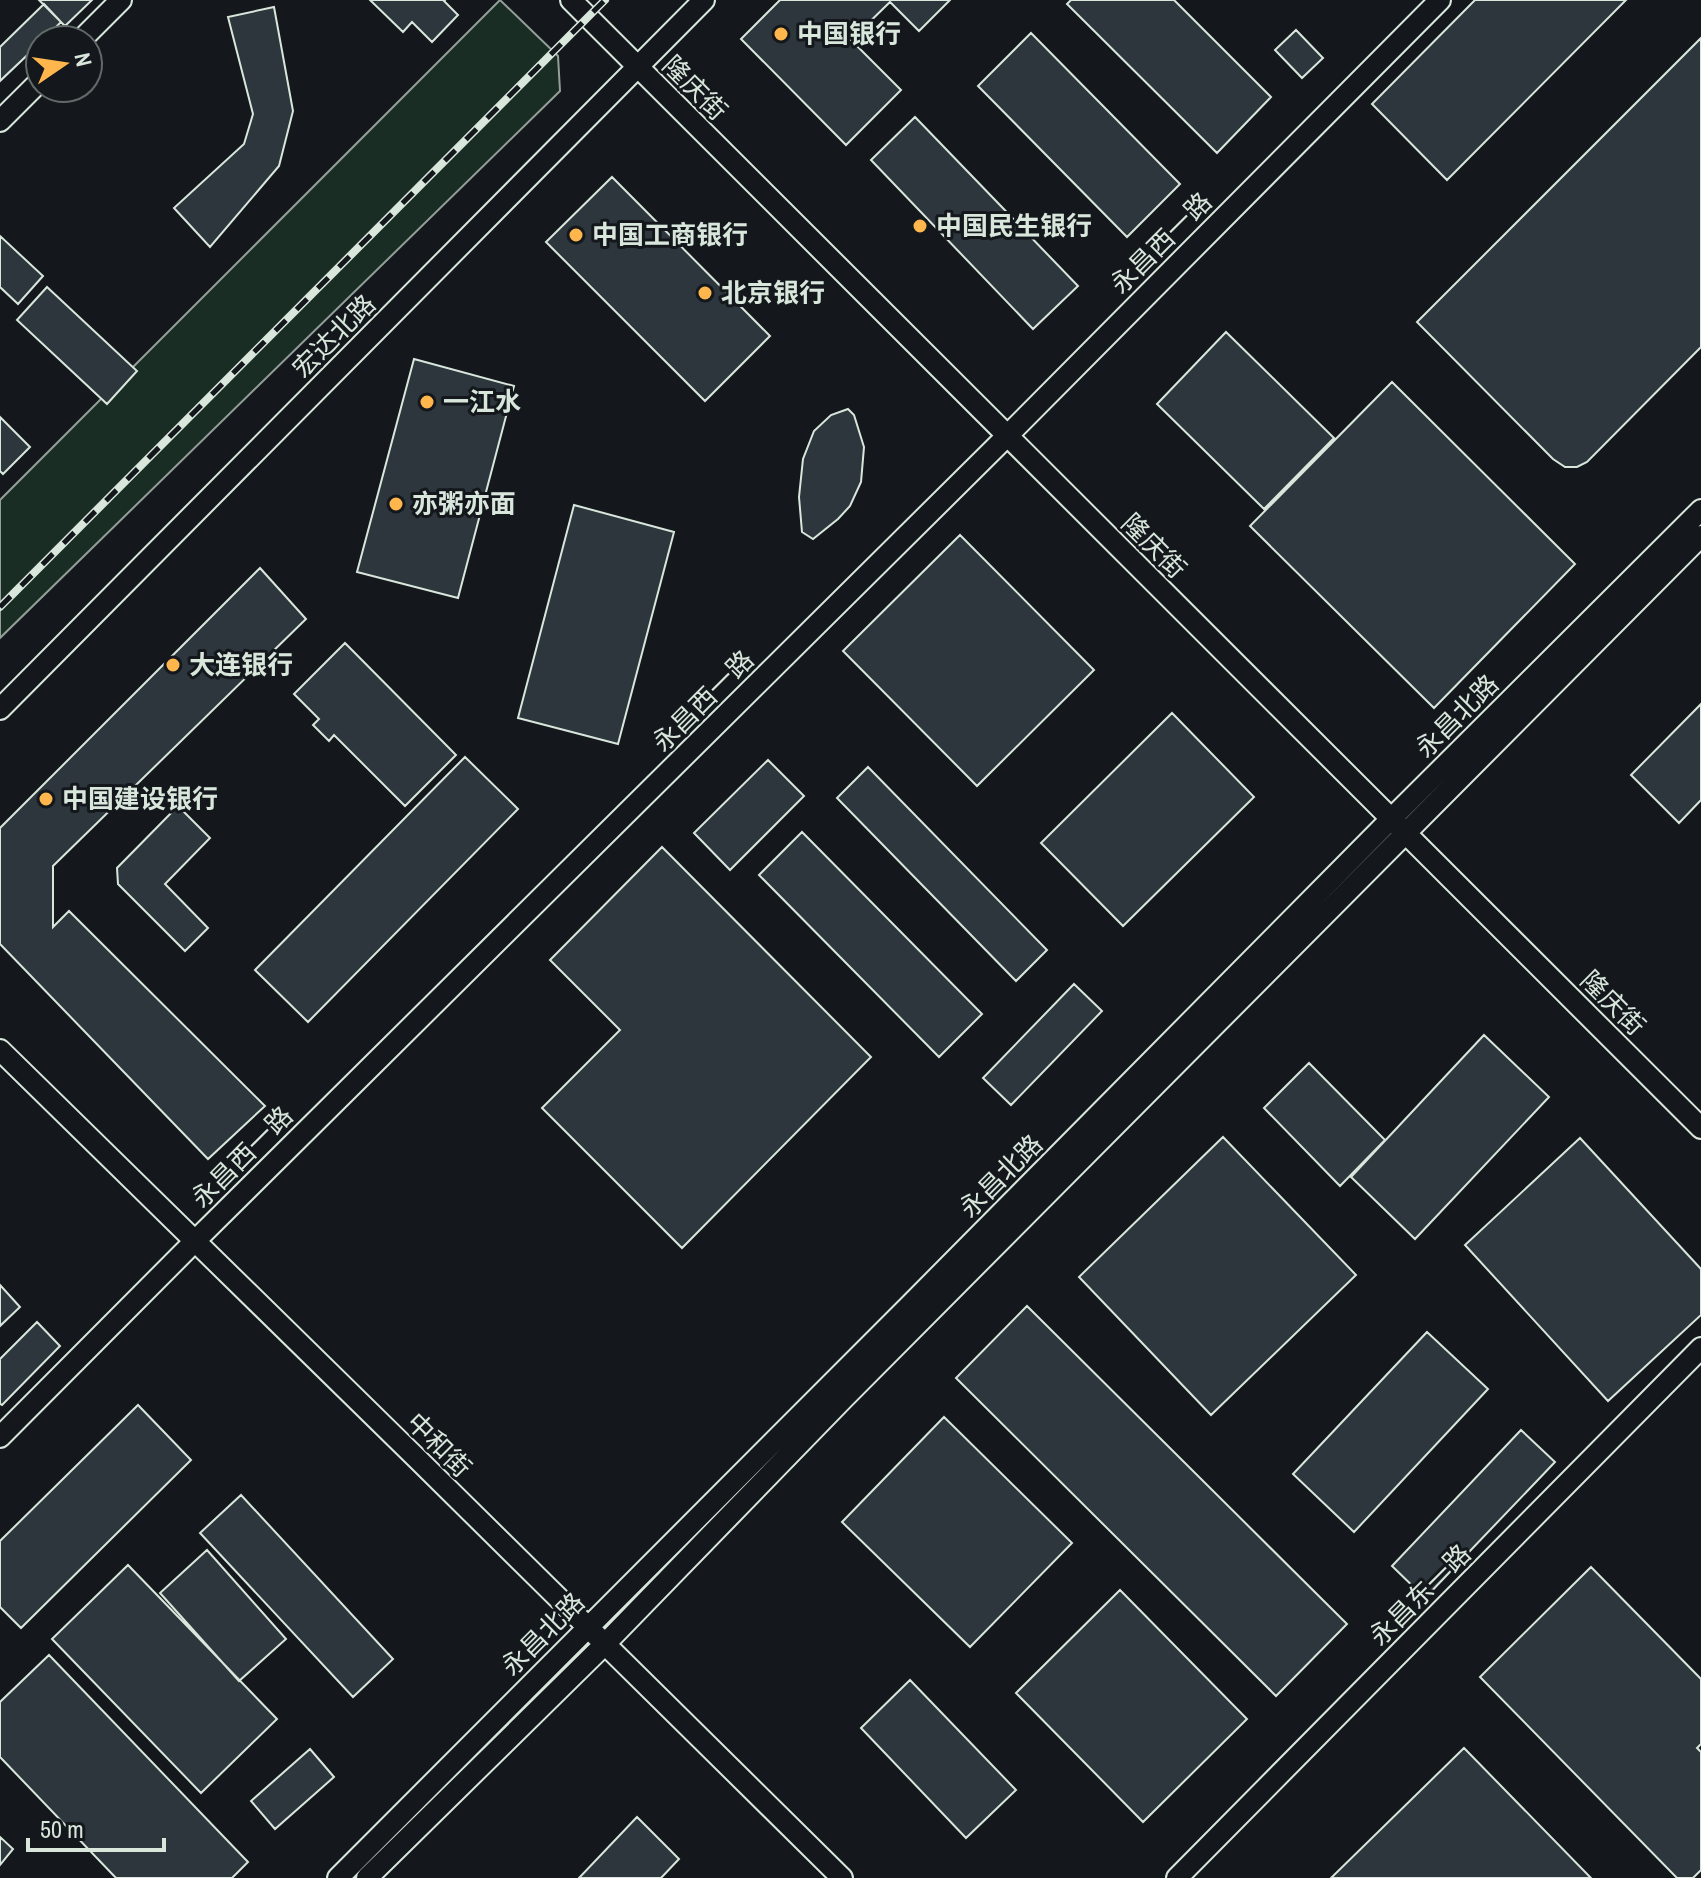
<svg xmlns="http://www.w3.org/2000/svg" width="1701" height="1878" font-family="'Archivo Narrow','Noto Sans SC',sans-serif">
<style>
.green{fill:#1a2d24;stroke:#939e99;stroke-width:2}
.building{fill:#2c363c;stroke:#d8e6dc;stroke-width:2}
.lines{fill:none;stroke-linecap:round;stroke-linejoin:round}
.minor-casing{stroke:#d8e6dc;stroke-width:24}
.minor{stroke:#14181c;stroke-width:20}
.rail-casing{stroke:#d8e6dc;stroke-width:8}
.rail{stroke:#14181c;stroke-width:5;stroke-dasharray:15;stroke-linecap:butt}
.poi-dot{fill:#ffb74d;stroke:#14181c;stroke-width:3}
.labels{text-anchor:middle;stroke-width:6;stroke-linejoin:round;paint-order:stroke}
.poi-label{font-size:26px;font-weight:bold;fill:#d8e6dc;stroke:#14181c;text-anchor:start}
.street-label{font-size:26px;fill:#d8e6dc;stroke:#14181c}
</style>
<rect width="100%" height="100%" fill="#14181c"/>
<path class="green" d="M500,0L558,56L560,91L0,638V500Z"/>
<path class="building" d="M39,0H92L65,26Z
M370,0H445L444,1L458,15L432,42L412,22L403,32Z
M780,0H950L919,31L890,2L851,40L901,90L846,145L741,39Z
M1071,0H1174L1271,97L1217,153L1067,4Z
M1475,0H1626L1447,180L1372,104Z
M44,4L61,22L43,40H40V43L0,81V47Z
M274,7L293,111L279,166L210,247L174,208L244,144L253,114L228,17Z
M1296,30L1323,58L1302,78L1275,50Z
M1031,33L1180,184L1127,237L978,86Z
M1701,38V347L1587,462L1577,467H1565L1553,459L1417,322Z
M915,117L1078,286L1033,329L871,160Z
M612,177L770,336L705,401L546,242Z
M0,236L43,276L18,304L0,287Z
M47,287L137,371L107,404L17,320Z
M1226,332L1334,438L1264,509L1157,404Z
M414,359L514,386L458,598L357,572Z
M1392,382L1575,564L1434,708L1250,526Z
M848,409L854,415L864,447L861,482L850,506L838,519L813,539L802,532L799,497L803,459L814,431L831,415Z
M0,417L30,447L3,474L0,471Z
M574,505L674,532L618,744L518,718Z
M960,535L1094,670L977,786L843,651Z
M260,568L306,619L53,866V927L69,911L265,1106L208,1159L0,944V828Z
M345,643L456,755L405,806L334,735L329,741L313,725L319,719L294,694Z
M1701,704V800L1679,823L1631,775Z
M1172,713L1254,797L1123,926L1041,843Z
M465,757L518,809L308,1022L255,970Z
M768,760L804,796L730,870L694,833Z
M868,767L1047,950L1016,981L837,798Z
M178,806L210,838L165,884L208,928L185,951L118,884L117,868Z
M802,832L982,1014L939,1057L759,875Z
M662,847L871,1057L682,1248L542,1108L620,1030L550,960Z
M1074,984L1102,1011L1011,1105L983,1078Z
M1484,1035L1549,1097L1415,1239L1351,1177Z
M1309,1063L1385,1140L1340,1186L1264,1108Z
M1223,1137L1356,1275L1211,1415L1079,1277Z
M1580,1138L1701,1269V1315L1608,1401L1465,1245Z
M0,1285L20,1307L0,1326Z
M1027,1306L1347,1624L1276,1696L956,1378Z
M37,1322L60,1346L2,1405L0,1404V1359Z
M1427,1332L1488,1389L1354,1532L1293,1474Z
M138,1405L191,1460L21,1628L0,1607V1541Z
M944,1417L1072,1543L970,1647L842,1522Z
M1521,1430L1555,1462L1425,1598L1392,1566Z
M241,1495L393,1659L353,1697L200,1533Z
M207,1550L286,1639L239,1681L160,1593Z
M128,1565L277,1719L201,1793L52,1639Z
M1591,1567L1701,1679V1744L1697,1748L1701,1752V1870L1693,1878H1677L1480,1677Z
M1120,1590L1247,1719L1143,1822L1016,1693Z
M49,1655L248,1862L232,1878H116L0,1757V1702Z
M910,1680L1016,1790L966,1838L861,1728Z
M1464,1748L1591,1878H1331Z
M310,1749L334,1777L275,1829L251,1801Z
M637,1817L679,1859L661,1878H579Z
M0,1837L13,1849L0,1865Z"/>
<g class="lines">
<defs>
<path id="minor" d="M571,0L1701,1128
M81,40L121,0
M0,121L40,81
M0,709L704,0
M0,1050C282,1324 562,1602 842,1878
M0,1437L196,1240L1007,436L1440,0
M338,1878L911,1304L1392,818L1701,510
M367,1878L605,1644L843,1399L1701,536
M1177,1878L1701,1348"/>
</defs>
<use href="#minor" class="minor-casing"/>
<use href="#minor" class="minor"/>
<defs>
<path id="rail" d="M0,607L605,0"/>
</defs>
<use href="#rail" class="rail-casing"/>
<use href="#rail" class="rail"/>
</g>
<g class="poi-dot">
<circle cx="781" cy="34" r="8"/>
<circle cx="920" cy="226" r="8"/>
<circle cx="576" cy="235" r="8"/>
<circle cx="705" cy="293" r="8"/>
<circle cx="427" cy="402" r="8"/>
<circle cx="396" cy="504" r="8"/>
<circle cx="173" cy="665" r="8"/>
<circle cx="46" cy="799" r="8"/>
</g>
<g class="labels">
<g class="poi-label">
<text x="797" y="43">中国银行</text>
<text x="936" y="235">中国民生银行</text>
<text x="592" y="244">中国工商银行</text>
<text x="721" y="302">北京银行</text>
<text x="443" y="411">一江水</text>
<text x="412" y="513">亦粥亦面</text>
<text x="189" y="674">大连银行</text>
<text x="62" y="808">中国建设银行</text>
</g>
<g class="street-label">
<text transform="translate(695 88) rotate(45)" y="9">隆庆街</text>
<text transform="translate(1161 243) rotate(-45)" y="9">永昌西一路</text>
<text transform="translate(334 336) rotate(-45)" y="9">宏达北路</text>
<text transform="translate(1154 546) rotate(45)" y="9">隆庆街</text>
<text transform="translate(703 701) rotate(-45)" y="9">永昌西一路</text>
<text transform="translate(1457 716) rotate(-45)" y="9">永昌北路</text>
<text transform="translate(1613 1003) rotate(45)" y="9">隆庆街</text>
<text transform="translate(242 1157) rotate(-45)" y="9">永昌西一路</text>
<text transform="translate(1001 1176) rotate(-45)" y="9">永昌北路</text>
<text transform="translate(439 1445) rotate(45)" y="9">中和街</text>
<text transform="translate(1420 1595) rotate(-45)" y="9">永昌东一路</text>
<text transform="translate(543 1634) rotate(-45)" y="9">永昌北路</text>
</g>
</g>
<g transform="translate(64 64) rotate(77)"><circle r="38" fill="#14181c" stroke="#626a69" stroke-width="2"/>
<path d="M0-6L14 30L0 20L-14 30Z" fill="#ffb74d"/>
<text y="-12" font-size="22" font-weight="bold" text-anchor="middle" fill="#d8e6dc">N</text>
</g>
<path d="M28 1838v12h136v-12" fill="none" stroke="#d8e6dc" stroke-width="4"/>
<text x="40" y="1838" font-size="24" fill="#d8e6dc" stroke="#14181c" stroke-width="6" paint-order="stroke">50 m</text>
</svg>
